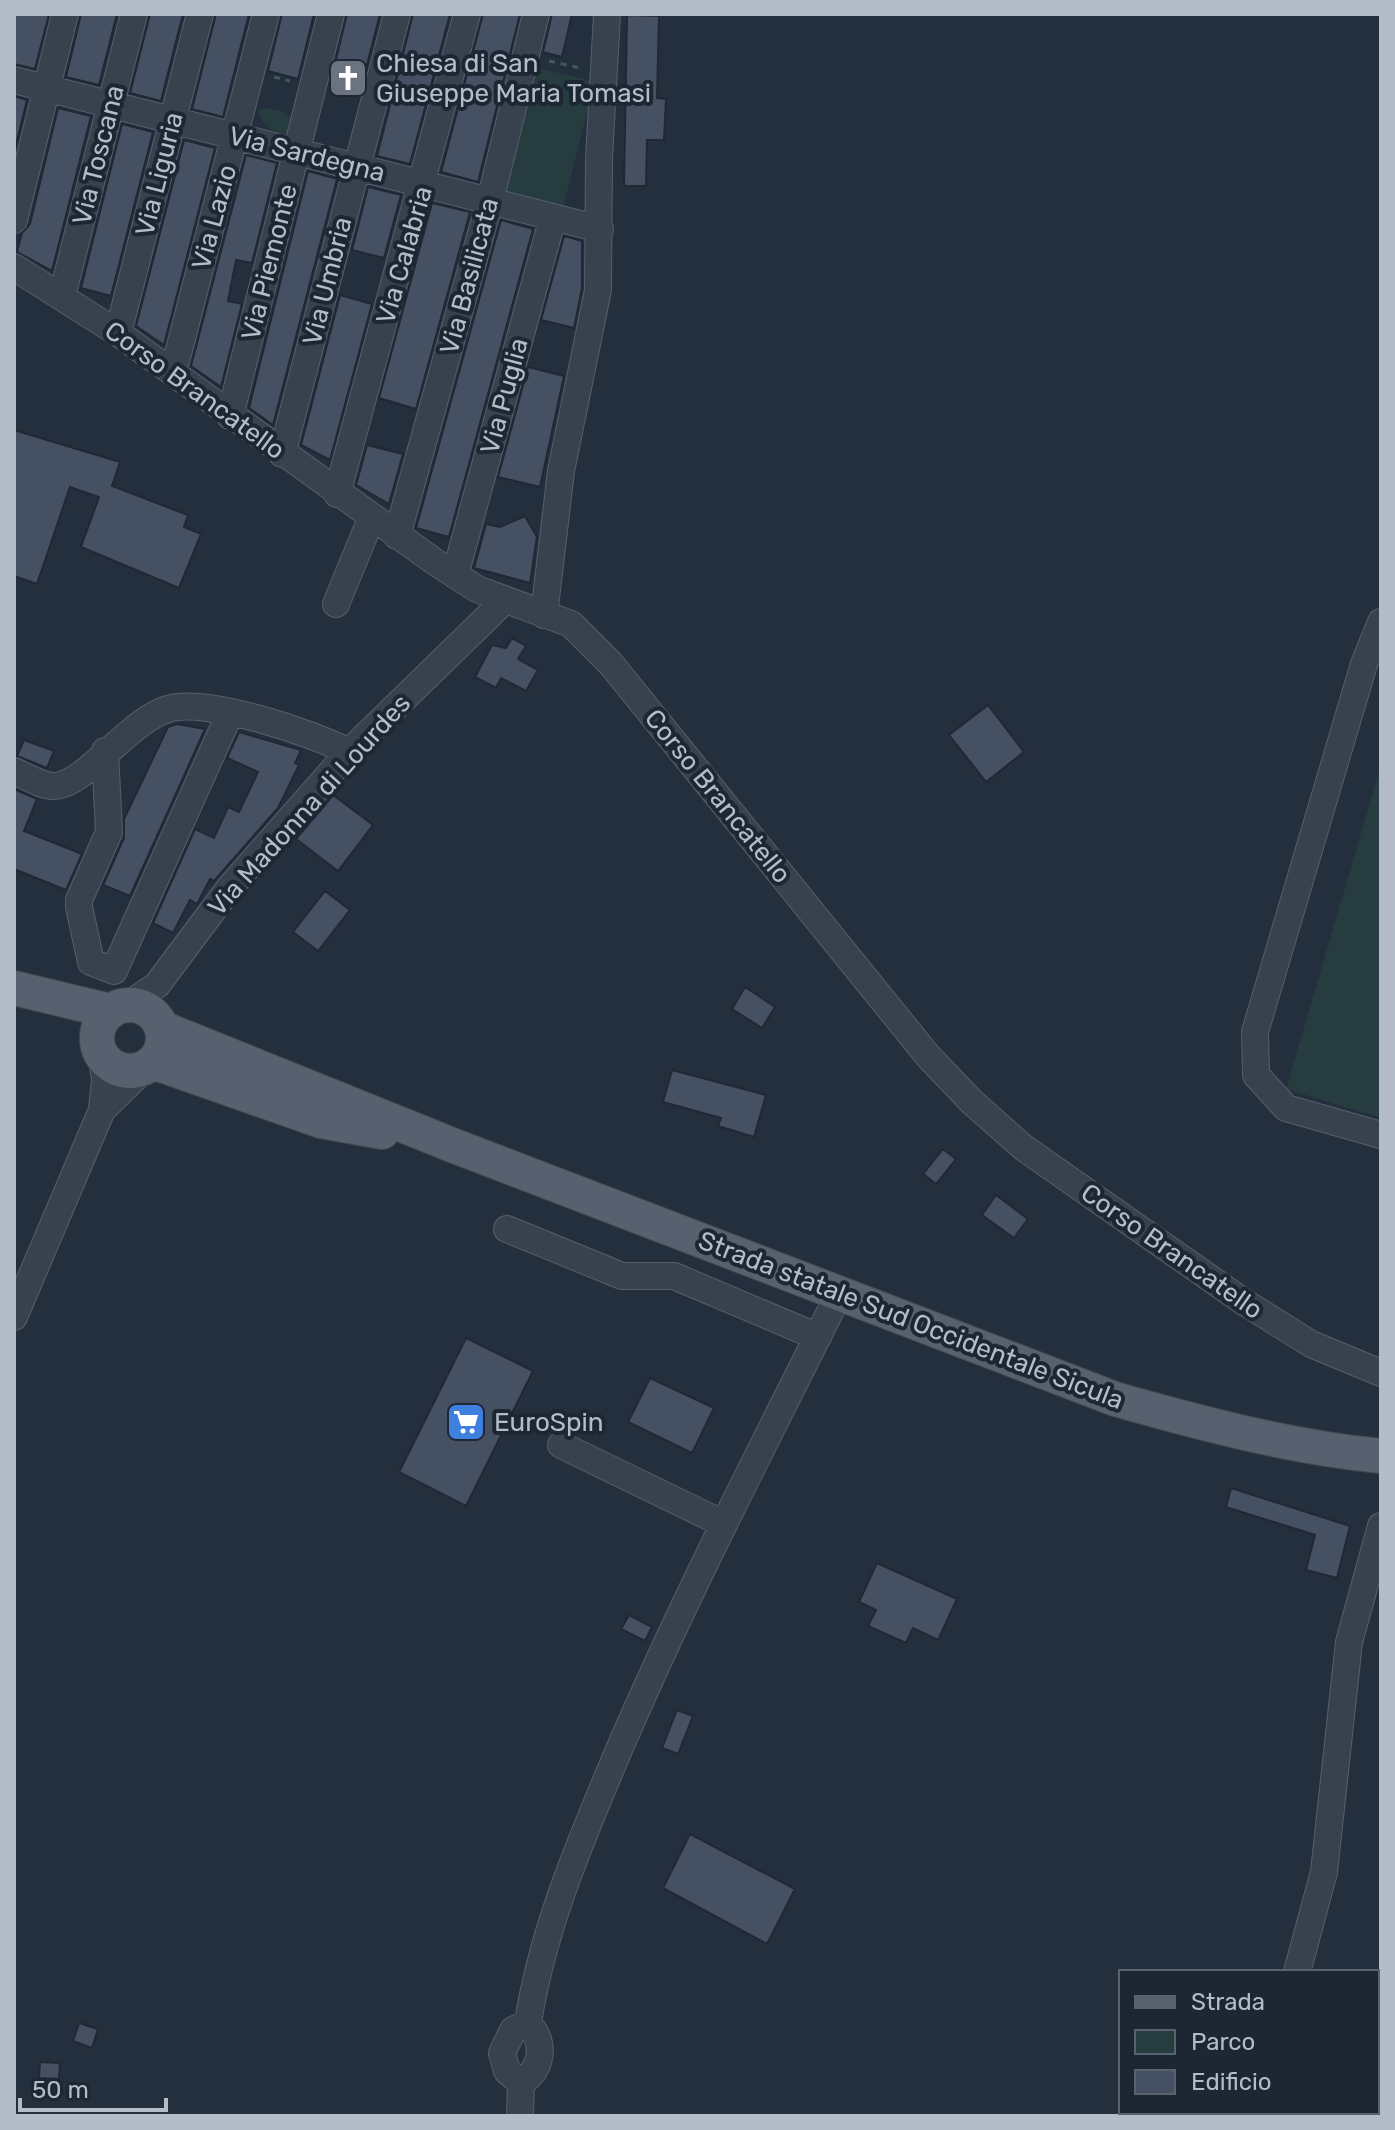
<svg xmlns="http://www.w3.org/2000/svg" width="1395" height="2130" font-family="Rubik,sans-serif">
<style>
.green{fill:#263c3f}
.building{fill:#455162;stroke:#1f2835;stroke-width:2}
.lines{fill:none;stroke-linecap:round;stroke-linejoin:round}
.minor-casing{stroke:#565f6c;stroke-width:28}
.major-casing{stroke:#414a57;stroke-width:36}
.path{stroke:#44595c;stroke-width:3;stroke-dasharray:6 6;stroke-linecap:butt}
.minor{stroke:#38414e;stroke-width:26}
.major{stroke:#56606e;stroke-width:34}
.labels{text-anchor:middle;stroke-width:8;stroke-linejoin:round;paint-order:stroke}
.poi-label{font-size:26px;fill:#b4bcc9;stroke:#1d2633;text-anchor:start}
.street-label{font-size:26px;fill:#b4bcc9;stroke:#1d2633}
</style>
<rect width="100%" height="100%" fill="#242f3e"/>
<path class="green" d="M534,67L595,82L563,208L503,190Z
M266,108L285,112L291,118L288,134C271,132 263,126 258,110Z
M1381,765V1118L1286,1089Z"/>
<path class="building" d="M14,14H49L35,69L14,64Z
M81,14H117L99,85L66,77Z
M150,14H183L161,101L130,93Z
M216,14H249L223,117L192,109Z
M282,14H314L298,79L268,71Z
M347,14H380L360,92L330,84Z
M413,14H450L410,164L377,156Z
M483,14H520L478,182L441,172Z
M552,14H572L562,57L543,52Z
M627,15L659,16L657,98L666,99L664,140H647L646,186H624Z
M14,96L27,100L14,153Z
M58,108L91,116L52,271L17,252L22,233L30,224Z
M122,124L153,132L111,296L81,288Z
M184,140L215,148L164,345L136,326Z
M246,155L277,163L252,263L236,260L228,301L242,304L221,387L191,366Z
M308,171L337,179L273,425L249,408Z
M368,187L401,195L384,258L352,250Z
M432,203L470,212L416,409L379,398Z
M501,220L533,229L449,537L416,528Z
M564,236L582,241V288L574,328L541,320Z
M340,295L372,304L330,460L301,445Z
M528,367L564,376L540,487L498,477Z
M14,430L120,462L112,486L188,515L184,527L201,534L179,588L81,547L99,497L70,487L37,584L14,576Z
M367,445L403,454L389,504L356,485Z
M525,516L537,537L530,583L474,568L486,524L500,527Z
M512,638L526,646L518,659L538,670L526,691L501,678L496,688L475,677L492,645L506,648Z
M988,705L1024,752L986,782L949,735Z
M177,724L205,729L130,896L103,885L124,838V819L168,727Z
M239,732L301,750L295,763L299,765L278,808L214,881L210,879L197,904L190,900L173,933L153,923L195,829L214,838L228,807L239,812L258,772L227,758Z
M24,740L54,751L47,768L17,756Z
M14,789L37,799L24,831L82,854L66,890L14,869Z
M333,795L373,825L338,871L296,839Z
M325,891L350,910L318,951L293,932Z
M745,987L775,1007L762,1028L732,1009Z
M672,1070L766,1095L754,1137L718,1126L721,1118L663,1102Z
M943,1149L956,1159L936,1184L923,1174Z
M996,1195L1028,1219L1014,1238L982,1215Z
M466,1338L533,1371L466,1506L399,1472Z
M650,1378L714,1408L692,1453L628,1422Z
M1231,1488L1350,1526L1337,1578L1306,1570L1315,1535L1226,1507Z
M877,1563L957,1599L938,1640L913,1628L906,1643L868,1626L876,1610L859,1602Z
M629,1615L652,1627L645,1641L621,1629Z
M677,1710L693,1716L678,1754L662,1748Z
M690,1834L795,1889L767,1944L663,1888Z
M79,2023L98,2029L92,2048L73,2041Z
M40,2062L60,2063L59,2079L39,2078Z"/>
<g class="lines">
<defs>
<path id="minor" d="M14,80L600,229
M14,220L65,14
M14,267L118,333L435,562L477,589L571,624L611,664L928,1056L972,1102L1024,1148L1244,1302L1311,1344L1381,1373
M62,296L134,14
M118,333L200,14
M173,373L266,14
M230,416L331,14
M282,454L397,14
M337,494L467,14
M397,536L490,201L536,14
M455,575L553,217
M336,604L371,519
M544,615L561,471L598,290L599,159L607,14
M1381,622L1364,664L1255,1032L1256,1075L1286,1108L1381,1135
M105,751L109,832L79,900V907L91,962L114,971L230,713
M14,771C26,776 41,786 54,786C86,785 128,721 168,709C206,697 313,733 349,752
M129,1004L157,985L231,886L349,752L505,600
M102,1110L147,1066
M507,1229L622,1276H674L818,1337
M14,1317L102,1110L105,1079L101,1053
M561,1445L724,1524
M1297,1972L1324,1872L1349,1642L1381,1526
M521,2083L507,2071L502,2053L513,2030L528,2023
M1377,2098L1381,2100
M520,2116L521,2083C543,2068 546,2043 528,2023C542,1931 579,1845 615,1759C683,1600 762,1448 839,1294
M1250,2116L1251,2112"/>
<path id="major" d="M14,988L110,1011
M97 1038a33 33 0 1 1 66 0a33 33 0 1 1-66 0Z
M162,1028L452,1145L1115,1399C1203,1424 1290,1447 1381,1456
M153,1062L321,1121L382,1132"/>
</defs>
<use href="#minor" class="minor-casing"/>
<use href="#major" class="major-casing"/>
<path class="path" d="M549,61L580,68
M274,77L290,81
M336,93L352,96"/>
<use href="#minor" class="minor"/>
<use href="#major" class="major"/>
</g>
<defs>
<symbol id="church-square" viewBox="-11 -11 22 22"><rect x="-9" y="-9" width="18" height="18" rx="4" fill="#6b7280" stroke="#1d2633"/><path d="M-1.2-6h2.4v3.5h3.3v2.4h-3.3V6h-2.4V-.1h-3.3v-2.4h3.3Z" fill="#fff"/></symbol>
<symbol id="supermarket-square" viewBox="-11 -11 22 22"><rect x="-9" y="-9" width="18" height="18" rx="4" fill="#3f7fe0" stroke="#1d2633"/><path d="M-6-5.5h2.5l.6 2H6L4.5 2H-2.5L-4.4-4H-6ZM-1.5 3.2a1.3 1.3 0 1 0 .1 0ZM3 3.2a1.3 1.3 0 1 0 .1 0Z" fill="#fff"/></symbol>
</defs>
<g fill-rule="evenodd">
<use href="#church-square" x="326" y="56" width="44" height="44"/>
<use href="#supermarket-square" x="444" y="1400" width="44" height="44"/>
</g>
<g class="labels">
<g class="poi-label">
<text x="376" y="72">Chiesa di San<tspan x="376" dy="30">Giuseppe Maria Tomasi</tspan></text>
<text x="494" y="1431">EuroSpin</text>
</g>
<g class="street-label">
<text transform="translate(307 154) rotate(14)" y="9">Via Sardegna</text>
<text transform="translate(98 155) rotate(-76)" y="9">Via Toscana</text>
<text transform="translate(159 174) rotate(-76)" y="9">Via Liguria</text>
<text transform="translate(214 217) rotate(-75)" y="9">Via Lazio</text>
<text transform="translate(404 255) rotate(-74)" y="9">Via Calabria</text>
<text transform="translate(269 262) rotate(-76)" y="9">Via Piemonte</text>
<text transform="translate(469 276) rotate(-75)" y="9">Via Basilicata</text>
<text transform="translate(327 281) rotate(-76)" y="9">Via Umbria</text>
<text transform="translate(195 390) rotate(36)" y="9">Corso Brancatello</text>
<text transform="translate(504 396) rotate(-75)" y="9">Via Puglia</text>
<text transform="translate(718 796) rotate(51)" y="9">Corso Brancatello</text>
<text transform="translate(309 805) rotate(-48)" y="9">Via Madonna di Lourdes</text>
<text transform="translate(1172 1251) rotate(35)" y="9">Corso Brancatello</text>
<text transform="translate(911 1320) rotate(21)" y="9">Strada statale Sud Occidentale Sicula</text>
</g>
</g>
<rect width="1395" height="2130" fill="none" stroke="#b4bcc9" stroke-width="32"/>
<rect x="1119" y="1970" width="260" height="144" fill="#1d2633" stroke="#59626f" stroke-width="2"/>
<rect x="1135" y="1996" width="40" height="12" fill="#56606e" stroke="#59626f" stroke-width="2"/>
<text x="1191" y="2010" font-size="24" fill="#b4bcc9">Strada</text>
<rect x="1135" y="2030" width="40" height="24" fill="#263c3f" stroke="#59626f" stroke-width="2"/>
<text x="1191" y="2050" font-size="24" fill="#b4bcc9">Parco</text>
<rect x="1135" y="2070" width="40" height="24" fill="#455162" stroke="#59626f" stroke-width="2"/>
<text x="1191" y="2090" font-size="24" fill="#b4bcc9">Edificio</text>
<path d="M20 2098v12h146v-12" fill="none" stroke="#b4bcc9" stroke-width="4"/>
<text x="32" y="2098" font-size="24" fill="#b4bcc9" stroke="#1d2633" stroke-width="6" paint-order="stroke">50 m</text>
</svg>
